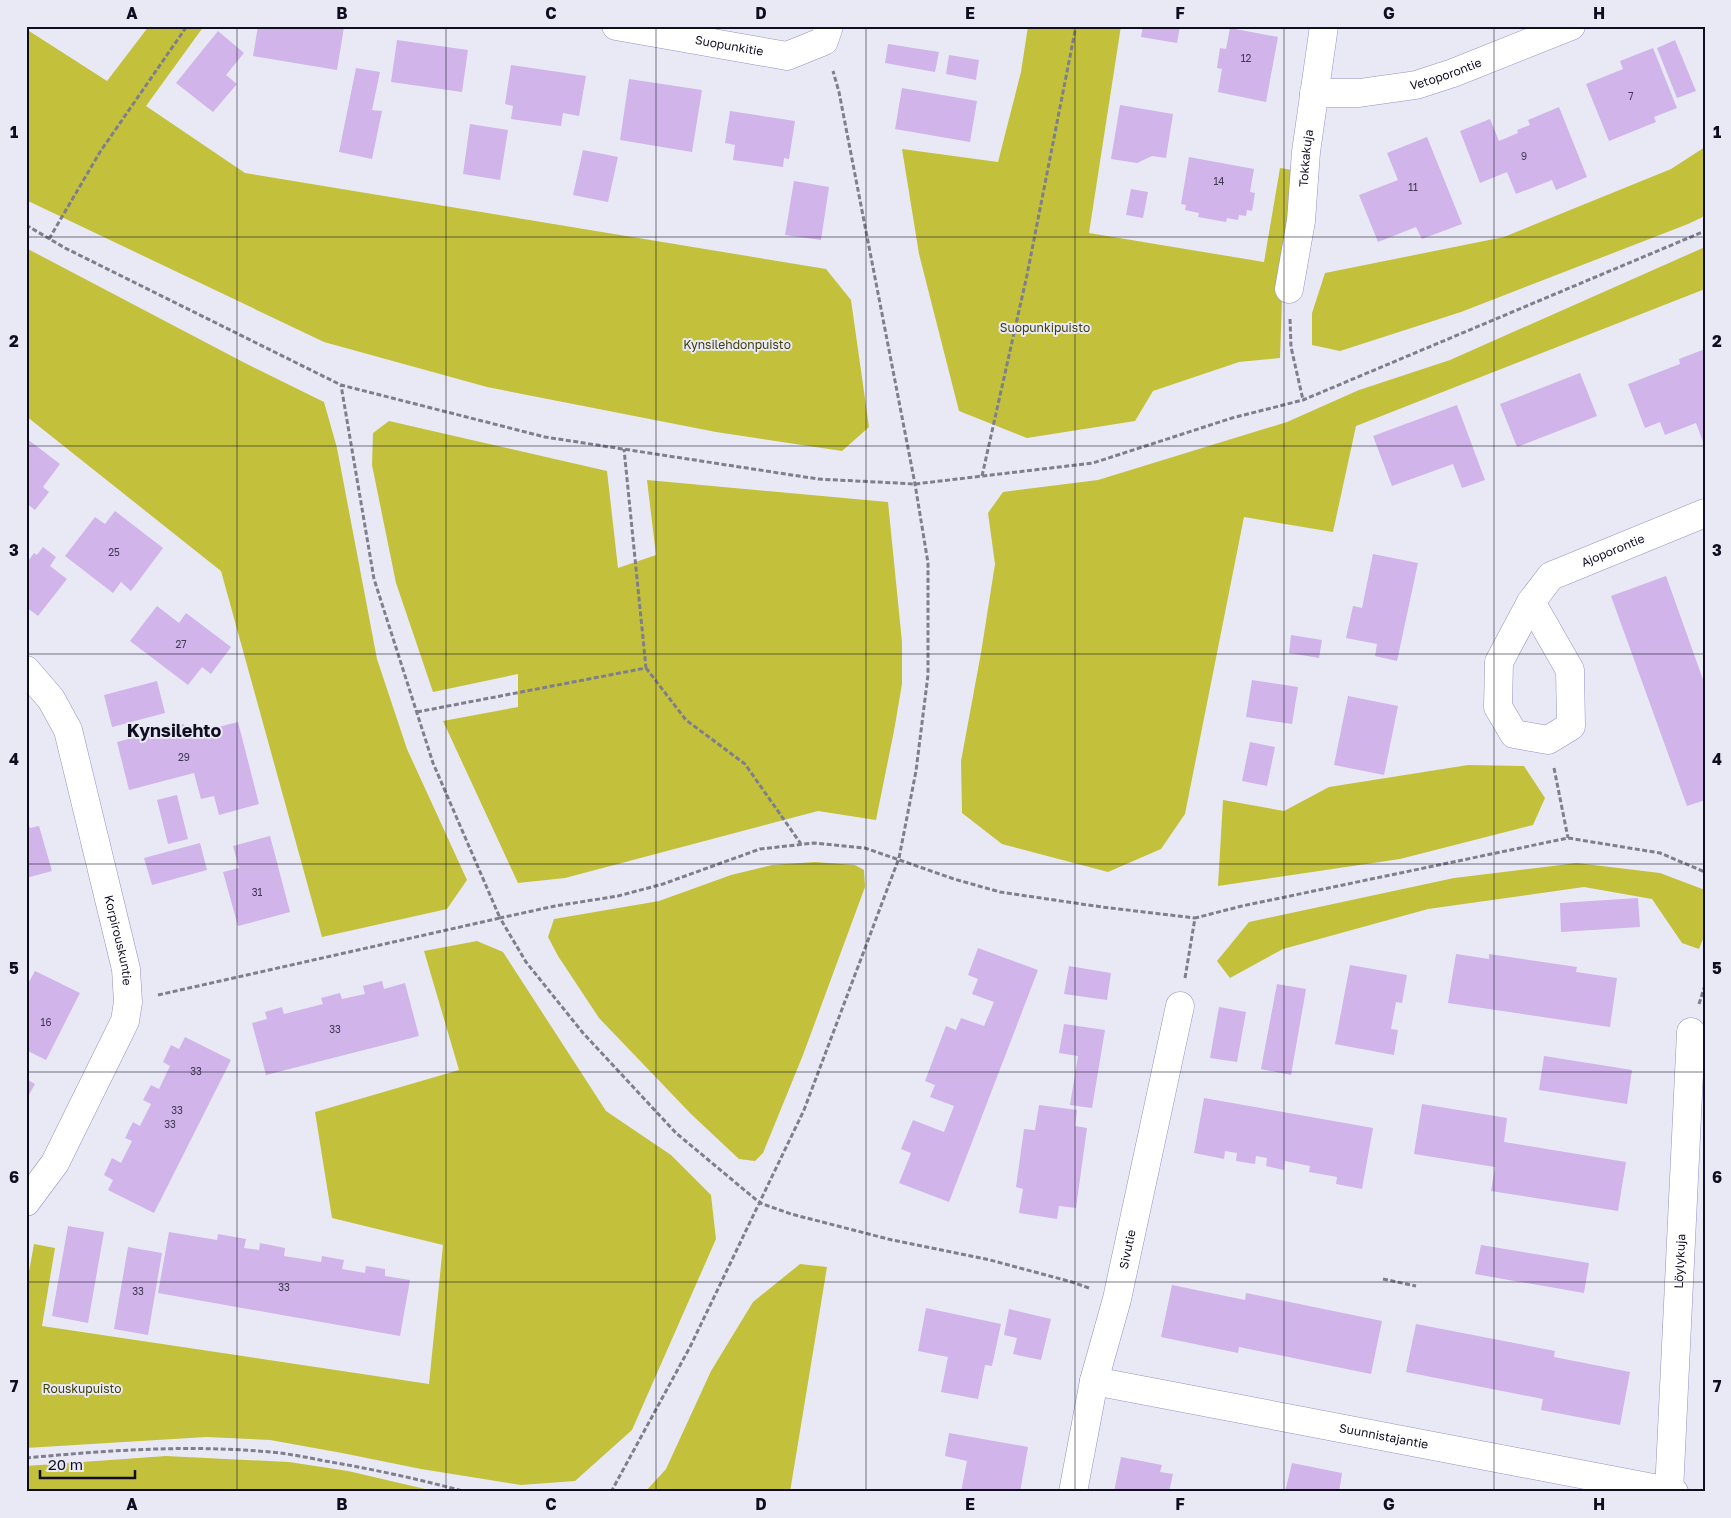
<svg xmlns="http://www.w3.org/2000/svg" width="1731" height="1518" font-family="'Golos Text',sans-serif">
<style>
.green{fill:#c3c13b}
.building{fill:#d0b4ea}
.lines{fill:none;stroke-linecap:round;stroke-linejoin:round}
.minor-casing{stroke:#9590c7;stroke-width:29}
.path{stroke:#7f7e8d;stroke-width:3;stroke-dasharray:5 2.5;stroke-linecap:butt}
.minor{stroke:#fff;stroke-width:28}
.grid{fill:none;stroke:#100d20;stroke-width:1;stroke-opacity:0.55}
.labels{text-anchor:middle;stroke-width:4;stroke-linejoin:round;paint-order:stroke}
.number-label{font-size:10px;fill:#403752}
.street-label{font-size:12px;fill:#100d20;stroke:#e9e9f5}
.park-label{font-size:12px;fill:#403f06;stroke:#e9e9f5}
.district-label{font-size:18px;font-weight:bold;fill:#100d20;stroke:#e9e9f5}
.neatline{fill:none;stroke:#100d20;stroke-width:2}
.grid-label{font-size:16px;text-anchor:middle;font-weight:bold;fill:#100d20}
</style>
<rect width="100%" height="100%" fill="#e9e9f5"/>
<path class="green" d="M149,26H204L146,106L245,173L826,269L851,300L869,427L842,451L716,432L487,387L324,342L26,200V29L107,81Z
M1028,26H1121L1089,233L1264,262L1280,168L1299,171L1283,271L1280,358L1239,362L1153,391L1135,421L1027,438L959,411L919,254L902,149L998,162L1021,72Z
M1705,147V216L1688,224L1461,312L1340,351L1312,345V313L1325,273L1504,237L1671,169Z
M1705,247V289L1356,426L1333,532L1244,517L1185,814L1161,849L1108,872L1002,844L962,813L961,761L981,653L995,564L988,513L1003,492L1098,480L1287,422L1359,390L1450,360Z
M26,248L243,362L324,402L337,448L377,659L407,749L467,880L447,909L322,937L221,571L26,416Z
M389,421L607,471L618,568L656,555L647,480L888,502L902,642V684L894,731L876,820L818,811L565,878L518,883L443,721L518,707V674L433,692L396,583L372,465L373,433Z
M1468,765L1524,766L1545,798L1533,825L1400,859L1218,886L1223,800L1284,811L1329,787Z
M815,862L855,865L864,870L865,887L803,1055L763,1153L755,1161L739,1159L691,1114L599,1018L558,956L548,937L554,919L659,901L731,875L772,865Z
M1577,863L1660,873L1705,890V934L1699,949L1682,943L1652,899L1584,887L1428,909L1283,949L1230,978L1217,961L1249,922L1454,878Z
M477,941L503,952L606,1111L671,1155L711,1195L716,1239L632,1430L575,1481L521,1485L421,1469L342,1453L270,1440L206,1437L26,1448V1288L34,1244L55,1248L42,1326L429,1384L443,1245L332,1218L315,1112L459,1070L424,951Z
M800,1264L827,1267L790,1492H645L666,1469L711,1371L753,1302Z
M166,1456L289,1462L348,1471L438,1492H26V1466Z"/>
<path class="building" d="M258,26L344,27L337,70L253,56Z
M1143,26H1180L1177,43L1141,37Z
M1230,28L1278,37L1266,102L1218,92L1222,69L1217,68L1220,48L1226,49Z
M218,31L244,53L226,75L237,84L213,112L176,83Z
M397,40L468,50L462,92L391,82Z
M1675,40L1696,91L1677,98L1657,48Z
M888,44L939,52L935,72L885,63Z
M1653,48L1677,108L1654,117L1656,122L1609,141L1586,84L1623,69L1620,61Z
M949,55L979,60L976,80L946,74Z
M511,65L586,76L579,116L563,113L561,126L511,119L513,106L505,104Z
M356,68L380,72L372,110L382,111L372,159L339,152Z
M629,79L702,90L692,152L620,140Z
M902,88L977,101L970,142L895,129Z
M1120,105L1173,114L1166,158L1152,156L1137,163L1111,159Z
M1559,107L1587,177L1556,190L1552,180L1516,194L1507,172L1480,183L1460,131L1490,119L1499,141L1518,133L1517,130L1530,125L1528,120Z
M730,111L795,121L789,159L784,158L783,167L733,160L735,145L725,143Z
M470,124L508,130L500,180L463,174Z
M1427,137L1462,224L1422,239L1416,227L1378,242L1359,195L1398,180L1387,153Z
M583,150L618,157L608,202L573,195Z
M1189,157L1254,169L1250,192L1255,193L1252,211L1247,210L1246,216L1239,215L1238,220L1227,218L1226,222L1198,217L1199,213L1185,210L1186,205L1181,204Z
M794,181L829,187L821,240L785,235Z
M1131,189L1148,192L1143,218L1126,215Z
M1705,349V447L1696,423L1665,435L1660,422L1645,428L1628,384L1680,364L1679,359Z
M1580,373L1597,416L1517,447L1500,404Z
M1457,405L1485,480L1462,488L1453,464L1392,486L1373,436Z
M26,438L60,464L43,487L49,492L35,510L26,503Z
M115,511L163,548L131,591L121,582L113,593L65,556L95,517L105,524Z
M43,547L56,557L50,566L67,579L38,616L26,607V564L34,553L37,555Z
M1373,554L1418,563L1397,661L1375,656L1377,644L1346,638L1353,606L1362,608Z
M1666,576L1705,685V800L1687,806L1611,596Z
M157,606L179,623L186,613L231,647L211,674L202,667L188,685L130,641Z
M1291,635L1322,640L1319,658L1289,653Z
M1252,680L1298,687L1292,724L1246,717Z
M157,681L165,713L112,727L104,695Z
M1348,696L1398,706L1384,775L1334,765Z
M238,722L259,804L219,815L214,796L201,799L194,773L129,790L117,742L184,724L186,735Z
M1250,742L1275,747L1267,786L1242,781Z
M177,795L188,839L168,844L157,800Z
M26,816L30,828L39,826L52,871L26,878Z
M270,836L290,912L238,926L223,872L239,868L233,846Z
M200,843L207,870L152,885L144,858Z
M1638,898L1640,927L1561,932L1560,903Z
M978,948L1038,970L949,1202L899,1183L911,1153L901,1149L913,1120L944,1132L954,1106L930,1097L935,1085L925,1081L946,1026L956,1030L961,1018L984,1026L994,1002L972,994L978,979L968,975Z
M1456,954L1489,959V954L1577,967L1576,972L1617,978L1610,1027L1448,1003Z
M1350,965L1407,975L1402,1003L1396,1002L1391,1029L1398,1030L1394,1055L1335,1044Z
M1069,966L1111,973L1107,1000L1064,994Z
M35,971L80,993L46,1060L26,1050V987Z
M382,981L384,989L405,983L419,1036L266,1075L252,1023L267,1019L265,1012L282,1007L284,1014L323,1004L321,998L340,993L342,999L365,994L363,986Z
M1277,984L1306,989L1291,1075L1261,1069Z
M1219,1007L1246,1012L1237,1062L1210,1058Z
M1064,1024L1105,1030L1092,1108L1070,1105L1078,1056L1059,1053Z
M185,1037L231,1060L154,1213L108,1190L113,1180L104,1175L112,1158L121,1163L132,1141L125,1138L133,1122L140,1126L151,1104L143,1100L151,1085L159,1089L170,1066L163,1062L171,1045L179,1049Z
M1544,1056L1632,1070L1627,1104L1539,1090Z
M26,1079L35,1084L26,1100Z
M1204,1098L1373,1128L1362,1189L1336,1184L1337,1177L1309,1172L1310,1166L1285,1161L1284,1170L1266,1166L1267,1158L1256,1156L1255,1164L1236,1161L1237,1153L1225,1151L1224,1159L1194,1153Z
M1422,1104L1507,1118L1504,1142L1626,1162L1618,1211L1491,1191L1495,1167L1414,1154Z
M1039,1105L1077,1110L1075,1126L1087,1128L1076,1208L1059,1206L1057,1219L1019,1213L1023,1189L1016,1187L1024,1129L1035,1130Z
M68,1226L104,1232L88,1323L52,1316Z
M169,1232L217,1240L218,1234L246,1239L244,1248L259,1250L260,1243L285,1248L284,1256L321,1262L322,1256L344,1260L342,1269L365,1273L366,1266L385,1269V1276L410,1280L400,1336L158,1293Z
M1481,1245L1589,1263L1584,1293L1475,1274Z
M128,1247L162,1253L148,1335L114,1329Z
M1172,1285L1245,1300L1246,1293L1382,1321L1371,1374L1239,1347L1238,1353L1161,1337Z
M926,1308L1001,1324L992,1366L985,1365L978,1399L941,1392L948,1357L918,1351Z
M1009,1309L1051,1319L1041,1360L1013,1354L1017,1338L1004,1335Z
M1416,1324L1555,1351L1554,1357L1630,1372L1620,1425L1541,1410L1543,1399L1406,1372Z
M949,1433L1028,1447L1020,1492H961L967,1461L945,1456Z
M1121,1457L1162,1465L1160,1472L1173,1474L1169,1492H1114Z
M1292,1463L1342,1473L1339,1492H1285Z"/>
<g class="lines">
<defs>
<g id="minor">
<path id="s1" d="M616,26L787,56L824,41L829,26"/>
<path id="s2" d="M1314,93H1359L1416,85L1453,73L1571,26"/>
<path id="s3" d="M1289,289L1301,221L1306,152L1324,26"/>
<path id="s4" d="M1531,602L1570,670L1571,726L1548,740L1514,734L1498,707L1499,662L1531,602L1551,576L1705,513"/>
<path id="s5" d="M26,670L51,699L68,730L126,969L128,1002L125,1021L55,1163L26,1202"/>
<path id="s6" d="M1094,1381L1674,1492"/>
<path id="s7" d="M1073,1492L1094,1381L1117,1299L1180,1006"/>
<path id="s8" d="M1669,1492L1691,1032"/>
</g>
</defs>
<use href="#minor" class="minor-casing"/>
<path class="path" d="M26,225L65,248L341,385L545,437L818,479L915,484L1093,463L1232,418L1303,400L1705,231
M49,239L100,152L187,26
M1290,319L1291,347L1303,400
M982,476L1027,275L1076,26
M646,668L686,720L745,764L801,844
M417,712L646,668L624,449
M1554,768L1568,838
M1185,978L1195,918L1242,906L1568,838L1660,853L1705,872
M158,995L500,918L433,763L374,579L341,385
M1699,1004L1705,985
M1383,1279L1416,1286
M1089,1288L1072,1282L990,1260L892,1240L791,1214L760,1203L676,1133L583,1033L526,962L500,918L555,906L618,896L663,884L760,849L814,843L865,848L954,879L1000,892L1102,907L1195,918
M26,1458C111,1450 195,1444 280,1453C295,1455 310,1458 325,1461C372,1469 419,1479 466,1492
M611,1492L690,1347L804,1110L899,858L916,771L928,675V563L915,484L839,92L833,71"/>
<use href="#minor" class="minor"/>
</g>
<path class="grid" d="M237,26V1492M446,26V1492M656,26V1492M866,26V1492M1075,26V1492M1284,26V1492M1494,26V1492M26,237H1705M26,446H1705M26,654H1705M26,864H1705M26,1072H1705M26,1282H1705"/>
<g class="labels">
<g class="number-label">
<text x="1246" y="62">12</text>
<text x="1631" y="100">7</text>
<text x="1524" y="160">9</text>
<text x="1219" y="185">14</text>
<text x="1413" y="191">11</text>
<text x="114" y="556">25</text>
<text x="181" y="648">27</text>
<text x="184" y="761">29</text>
<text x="257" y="896">31</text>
<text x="46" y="1026">16</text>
<text x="335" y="1033">33</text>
<text x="196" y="1075">33</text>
<text x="177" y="1114">33</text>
<text x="170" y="1128">33</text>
<text x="284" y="1291">33</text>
<text x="138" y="1295">33</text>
</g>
<g class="street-label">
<text dy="4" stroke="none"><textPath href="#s1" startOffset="115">Suopunkitie</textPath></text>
<text dy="4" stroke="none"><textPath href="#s2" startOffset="134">Vetoporontie</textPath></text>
<text dy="4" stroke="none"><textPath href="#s3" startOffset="132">Tokkakuja</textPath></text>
<text dy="4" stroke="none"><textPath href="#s4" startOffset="440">Ajoporontie</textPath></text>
<text dy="4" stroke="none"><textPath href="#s5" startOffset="290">Korpirouskuntie</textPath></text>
<text dy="4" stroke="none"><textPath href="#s7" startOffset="249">Sivutie</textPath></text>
<text dy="4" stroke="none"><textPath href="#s8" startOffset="231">Löylykuja</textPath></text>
<text dy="4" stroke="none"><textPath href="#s6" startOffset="295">Suunnistajantie</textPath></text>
</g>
<g class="park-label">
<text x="1045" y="332">Suopunkipuisto</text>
<text x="737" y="349">Kynsilehdonpuisto</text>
<text x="82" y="1393">Rouskupuisto</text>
</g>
<g class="district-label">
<text x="174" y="737">Kynsilehto</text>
</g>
</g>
<rect width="1731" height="1518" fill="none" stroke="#e9e9f5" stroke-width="55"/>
<path d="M40 1470v8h95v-8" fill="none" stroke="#100d20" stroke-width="2.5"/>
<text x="48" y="1470" font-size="15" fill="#100d20" stroke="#e9e9f5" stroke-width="4" paint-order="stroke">20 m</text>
<rect x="28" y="28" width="1676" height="1462" class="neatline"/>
<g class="grid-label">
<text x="132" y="19">A</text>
<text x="342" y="19">B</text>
<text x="551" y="19">C</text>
<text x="761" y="19">D</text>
<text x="970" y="19">E</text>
<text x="1180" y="19">F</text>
<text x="1389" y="19">G</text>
<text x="1599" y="19">H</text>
<text x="14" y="138">1</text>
<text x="1717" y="138">1</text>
<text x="14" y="347">2</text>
<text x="1717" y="347">2</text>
<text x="14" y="556">3</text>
<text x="1717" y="556">3</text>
<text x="14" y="765">4</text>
<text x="1717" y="765">4</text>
<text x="14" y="974">5</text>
<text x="1717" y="974">5</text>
<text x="14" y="1183">6</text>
<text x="1717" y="1183">6</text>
<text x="14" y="1392">7</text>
<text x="1717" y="1392">7</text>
<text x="132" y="1510">A</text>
<text x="342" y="1510">B</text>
<text x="551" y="1510">C</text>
<text x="761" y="1510">D</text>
<text x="970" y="1510">E</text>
<text x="1180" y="1510">F</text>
<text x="1389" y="1510">G</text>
<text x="1599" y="1510">H</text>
</g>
</svg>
